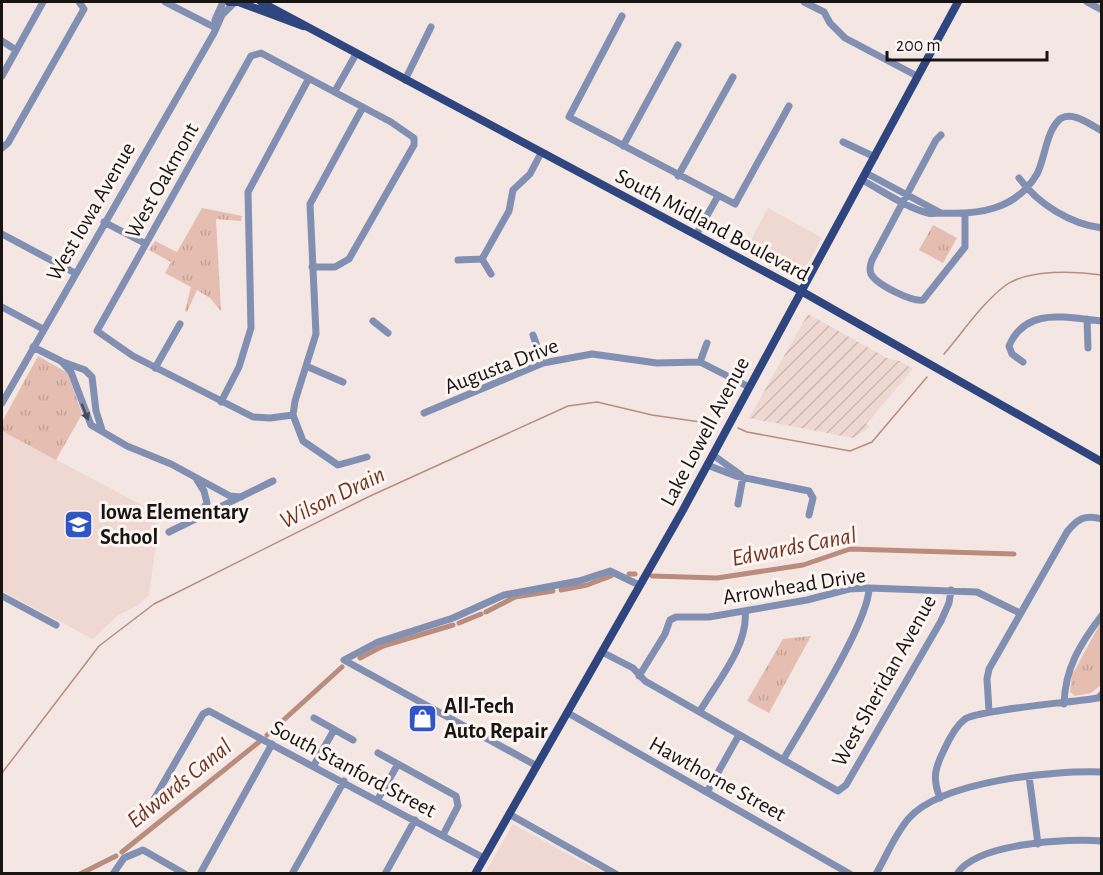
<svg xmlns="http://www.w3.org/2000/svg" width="1103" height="875" font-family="'Alegreya Sans',sans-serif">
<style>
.built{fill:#eed8d1}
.industrial{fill:url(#industrial-furrows)}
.park{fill:url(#park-tufts)}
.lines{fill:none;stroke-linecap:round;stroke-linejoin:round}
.stream{stroke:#b98c7e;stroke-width:1.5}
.canal{stroke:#b98c7e;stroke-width:5}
.minor{stroke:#8190b2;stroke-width:7}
.major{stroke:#2f457f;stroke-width:8}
.oneway{fill:#474c5a}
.labels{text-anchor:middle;stroke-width:6;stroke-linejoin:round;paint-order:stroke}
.street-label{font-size:22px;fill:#181412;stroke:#fdf5f2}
.poi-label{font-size:22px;font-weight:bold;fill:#181412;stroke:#fdf5f2;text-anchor:start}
.water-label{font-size:24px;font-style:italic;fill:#713623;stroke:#fdf5f2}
</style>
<defs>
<pattern id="industrial-furrows" width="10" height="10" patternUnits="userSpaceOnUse" patternTransform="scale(1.5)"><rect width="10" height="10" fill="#eed8d1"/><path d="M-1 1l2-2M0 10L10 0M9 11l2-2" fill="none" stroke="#cbb8b2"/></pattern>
<pattern id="park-tufts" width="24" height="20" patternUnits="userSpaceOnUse" patternTransform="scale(1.5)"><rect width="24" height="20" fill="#e5beb1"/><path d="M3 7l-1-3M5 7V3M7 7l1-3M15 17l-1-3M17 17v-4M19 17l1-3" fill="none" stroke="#c4a297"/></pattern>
</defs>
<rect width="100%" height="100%" fill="#f4e6e2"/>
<path class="built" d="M768,208L822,238L800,277L793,278L745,252Z
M2,431L155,512L157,535L149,595L138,605L117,616L93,639L2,591Z
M513,824L558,849L604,873H485Z"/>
<path class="industrial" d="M808,314L889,359L900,361L913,369L866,424L870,427L853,438L749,418Z"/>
<path class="park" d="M202,208L242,216L241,221L216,219L221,311L210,298L197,290L187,312L185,311L191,287L165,273L171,262L149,250L155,241L177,252Z
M933,225L957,238L943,263L919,250Z
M38,356L68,373L82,414L56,460L2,431V422Z
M1101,622V685L1091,693L1075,696L1070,692L1072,675Z
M811,636L769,713L747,701L783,639Z"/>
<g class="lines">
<path class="stream" d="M944,354C963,332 982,303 1006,285C1029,269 1075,271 1102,275
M738,428L747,432L850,451L872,442L927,377
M2,773L99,646L154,604L368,497L568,406L597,402L652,415L714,424"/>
<path class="canal" d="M629,574H635
M652,576L717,578L803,565L850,549L1014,554
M561,590L587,585L611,576
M486,612L515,597L553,591
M459,623L481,614
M360,658L383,646L453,625
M267,735L342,667
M122,852L259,742
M80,874L116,856"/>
<path class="minor" d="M165,2L212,26
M804,2L824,12L830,23L845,38L917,76
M1087,2L1102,10
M622,16L569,117L735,204L789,106
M215,20L223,2
M2,41L16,50
M2,76L43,2
M405,80L431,27
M335,91L356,54
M363,107L310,204L316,334L295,401L293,415L303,441L338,465L367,457
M941,135L936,140L872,260C870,265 869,269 871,274C877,285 912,302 923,300L965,247V215
M843,142L875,157
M623,146L678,45
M2,148L8,143L84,9L79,2
M866,173L941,213
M678,176L733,77
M1019,178C1038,204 1070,224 1102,228
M862,180C883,191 905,207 928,213C932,214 936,213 941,213C978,215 1016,210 1037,174C1045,159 1046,131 1060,119C1072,110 1091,125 1102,131
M104,222L146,244
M2,234L75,273
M696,235L718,196
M482,259L509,211L513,190L530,174L541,153
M482,259L491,274
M458,260L482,259
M2,307L43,329
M1087,319L1088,348
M373,321L388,333
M533,335L543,363
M33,347L61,361L71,372L91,425L127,446L171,464L230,496L241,497
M63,362L85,370L92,377L96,411L102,430
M700,362L707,343
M1023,362L1012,354L1009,346C1026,306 1066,318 1102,321
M306,366L343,382
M155,368L180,324
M221,402L239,367L251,328L248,192L308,80
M2,403L214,33L222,15L234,3
M424,413L543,363L592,354L657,363L700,362L749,387
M293,415L270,418L253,417L133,356L97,331L251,56L261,53L391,122L414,138V145L349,259L335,267H312
M713,455L741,475
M707,465L736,476L809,491L813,498L809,515
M197,480L204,491L207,503L197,517
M738,504L743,477
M169,532L273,481
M2,596L56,625
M602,652L633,668L645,681L838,791L846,785L941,621L949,603L951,590
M639,676L665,634L670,620L676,617H709L807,600L849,589L869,588L977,592L1020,613
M1064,704C1065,668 1080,644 1102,615
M700,711C717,682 749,645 745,611
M989,711L987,679L989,669L1067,532C1077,519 1085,514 1102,519
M568,713L850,874
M314,718L353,740
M378,753L456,796L458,806L443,835
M783,760C803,725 869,622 869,588
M314,765L334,730
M537,766L344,660L378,642L453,618L504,595L579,581L610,571L639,585
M1029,776L1038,844
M707,792L739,735
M940,798C932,778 935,768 944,750C949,739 956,726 965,719C978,710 1074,702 1098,698L1102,694
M378,799L398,764
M153,801L203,714L209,711L484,858
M509,814L616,874
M113,874L124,858L143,850L185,874
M200,874L272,744
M292,874L344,781
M385,874L415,820
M876,874C887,855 895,834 909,818C942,781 1053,770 1102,772
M957,874C976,843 1068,838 1102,841"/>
<path class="major" d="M229,2H243
M261,2L801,291L1102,462
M241,3L303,26
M475,874L683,510L958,2"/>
</g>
<defs><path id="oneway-solid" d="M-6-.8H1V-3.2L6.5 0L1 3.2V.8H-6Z" transform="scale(1.5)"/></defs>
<use class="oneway" href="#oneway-solid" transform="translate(85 412) rotate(68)"/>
<defs>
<symbol id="school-square" viewBox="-11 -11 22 22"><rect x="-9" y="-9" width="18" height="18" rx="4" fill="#3055c5" stroke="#fdf5f2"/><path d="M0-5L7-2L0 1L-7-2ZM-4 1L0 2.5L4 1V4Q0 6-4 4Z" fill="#fff"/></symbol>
<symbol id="shop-square" viewBox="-11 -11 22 22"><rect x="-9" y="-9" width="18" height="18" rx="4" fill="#3055c5" stroke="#fdf5f2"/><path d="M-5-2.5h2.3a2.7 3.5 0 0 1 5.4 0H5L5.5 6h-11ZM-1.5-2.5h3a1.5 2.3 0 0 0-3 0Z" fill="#fff"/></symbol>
</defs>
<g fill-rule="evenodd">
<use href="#school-square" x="62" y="508" width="33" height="33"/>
<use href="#shop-square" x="406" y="702" width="33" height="33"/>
</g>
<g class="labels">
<g class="street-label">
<text transform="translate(161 180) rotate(-61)" y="8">West Oakmont</text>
<text transform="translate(90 211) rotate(-60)" y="8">West Iowa Avenue</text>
<text transform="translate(713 224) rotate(28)" y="8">South Midland Boulevard</text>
<text transform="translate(501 365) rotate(-21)" y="8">Augusta Drive</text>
<text transform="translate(704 431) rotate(-62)" y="8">Lake Lowell Avenue</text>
<text transform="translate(794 585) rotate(-9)" y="8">Arrowhead Drive</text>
<text transform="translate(883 680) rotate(-61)" y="8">West Sheridan Avenue</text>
<text transform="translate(354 768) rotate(28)" y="8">South Stanford Street</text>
<text transform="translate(718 778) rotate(29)" y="8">Hawthorne Street</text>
</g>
<g class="poi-label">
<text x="100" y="519">Iowa Elementary<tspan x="100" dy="25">School</tspan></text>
<text x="444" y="713">All-Tech<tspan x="444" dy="25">Auto Repair</tspan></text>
</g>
<g class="water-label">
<text transform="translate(332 497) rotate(-26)" y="8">Wilson Drain</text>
<text transform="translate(794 546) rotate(-11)" y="8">Edwards Canal</text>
<text transform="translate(179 783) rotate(-39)" y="8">Edwards Canal</text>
</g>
</g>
<rect width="1103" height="875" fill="none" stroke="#181412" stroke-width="6"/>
<path d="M887 51v9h160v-9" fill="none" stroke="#181412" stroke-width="3"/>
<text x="896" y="51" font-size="18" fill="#181412" stroke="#fdf5f2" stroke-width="4.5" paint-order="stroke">200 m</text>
</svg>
